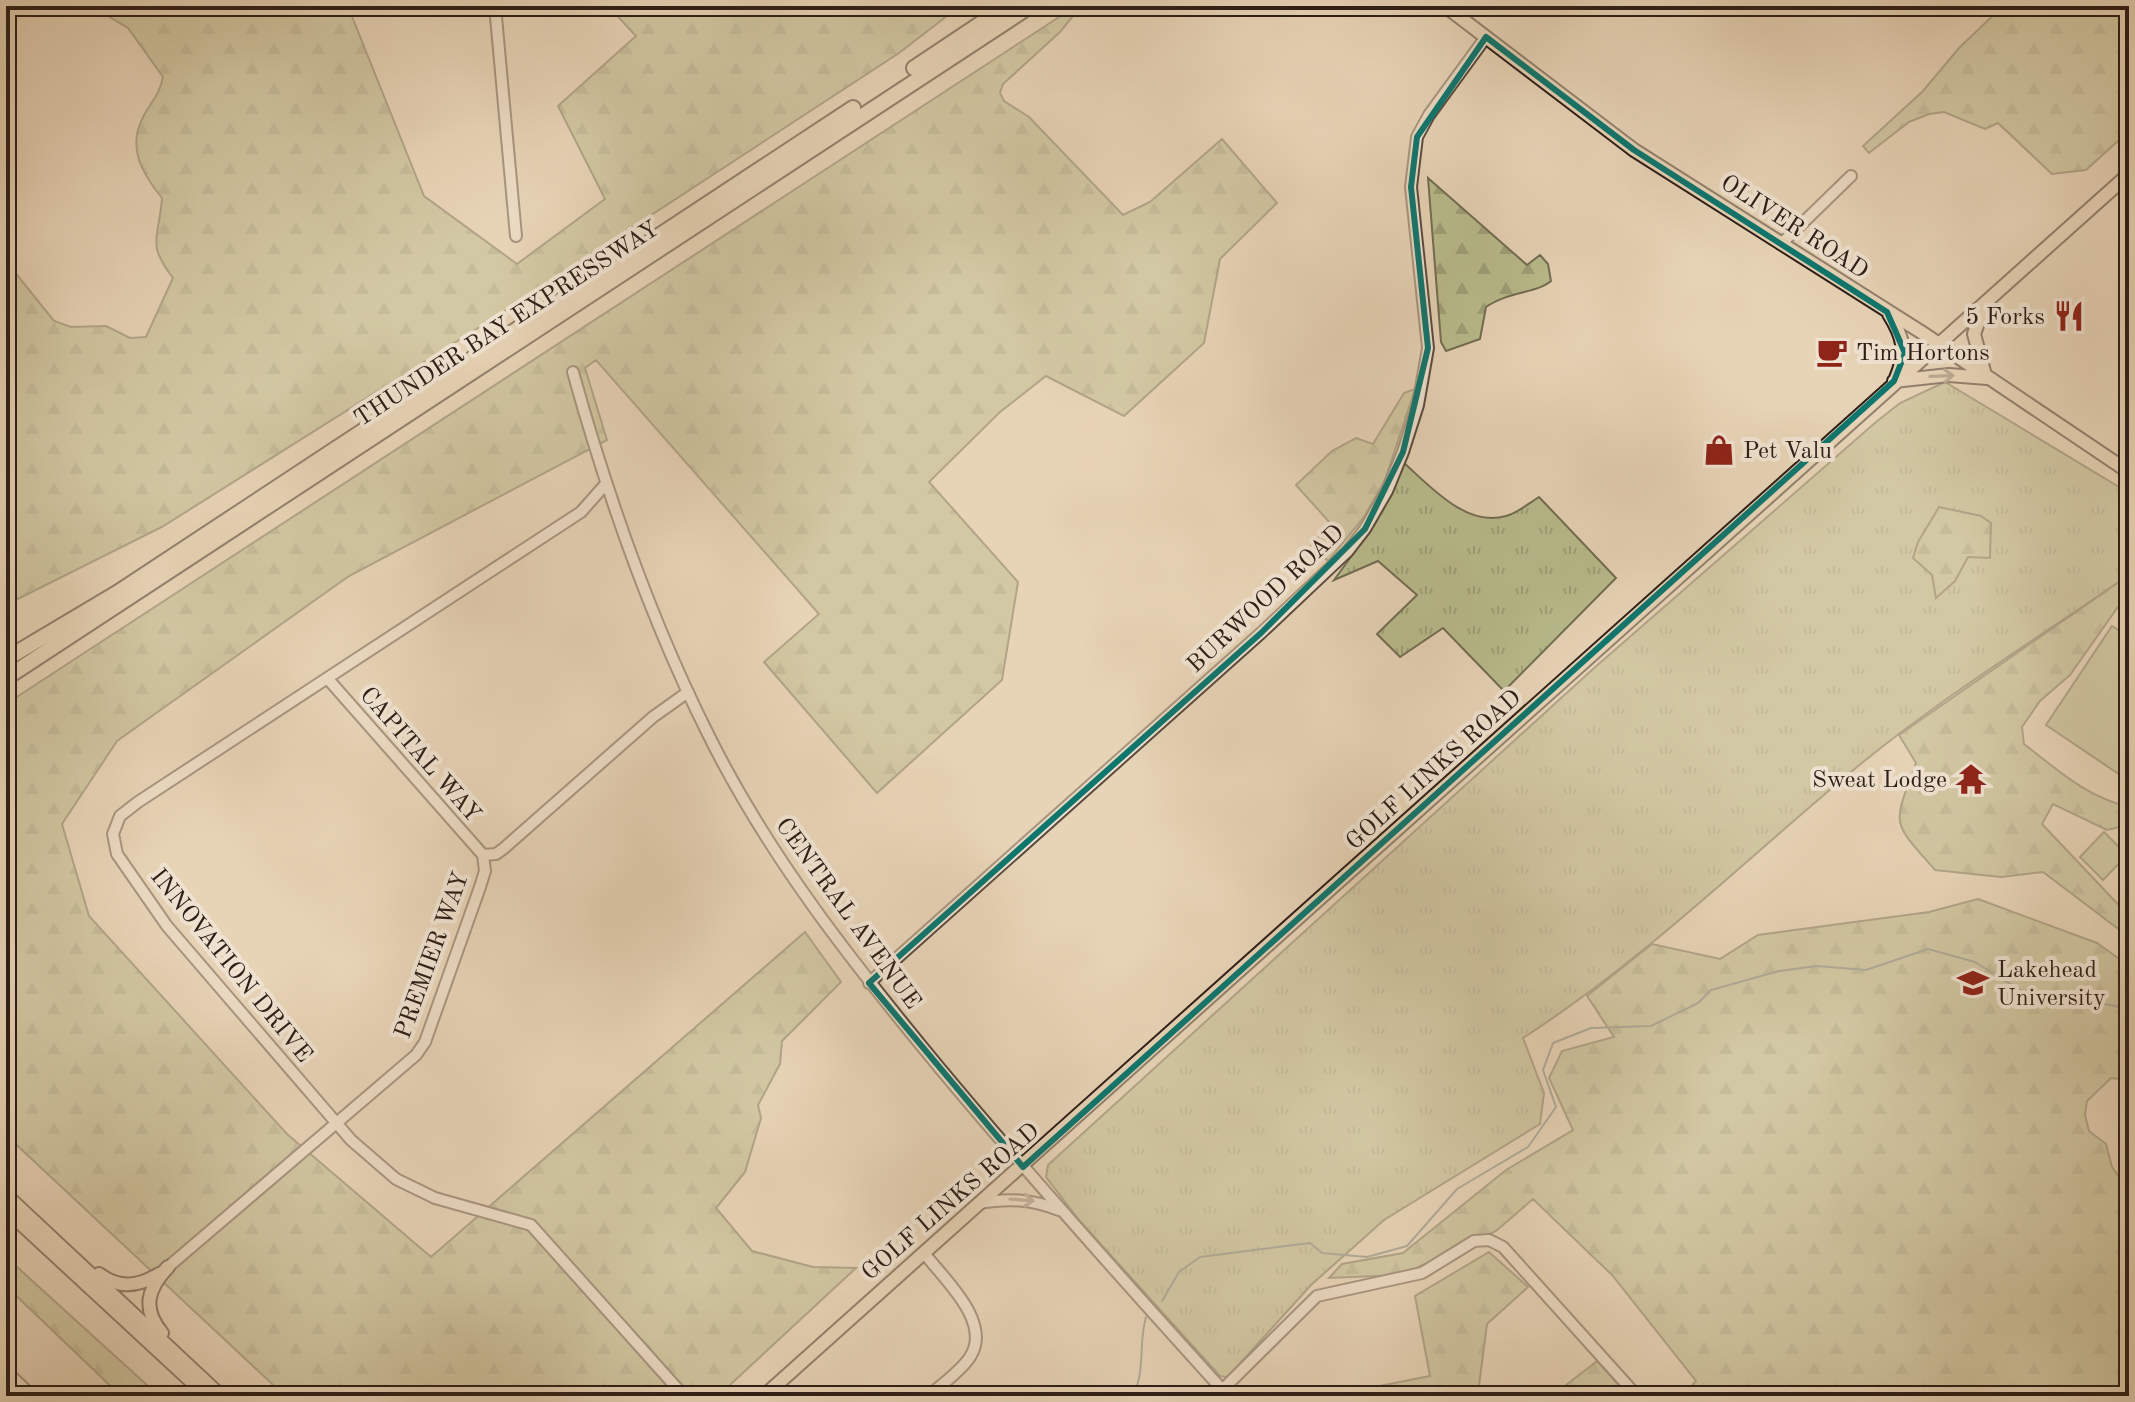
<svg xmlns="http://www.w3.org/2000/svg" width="2135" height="1402" font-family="'Old Standard TT',serif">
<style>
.grass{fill:url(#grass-tufts);stroke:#726c52;stroke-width:2}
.forest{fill:url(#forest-firs);stroke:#726c52;stroke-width:2}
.pitch{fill:#b8bb8c;stroke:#726c52;stroke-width:2}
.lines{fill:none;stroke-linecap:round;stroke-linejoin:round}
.stream{stroke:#6d7976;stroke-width:2}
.minor-casing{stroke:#5c4b3f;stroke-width:14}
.major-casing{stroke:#2d1e17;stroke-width:16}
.highway-casing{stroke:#2d1e17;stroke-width:18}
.minor{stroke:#efe2d0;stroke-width:10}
.major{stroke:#e7d3b6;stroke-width:12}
.highway{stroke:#e7d3b6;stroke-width:14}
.oneway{stroke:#8a7866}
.oneway2{stroke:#988a7d}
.marked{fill:none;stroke:#0f766e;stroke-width:6;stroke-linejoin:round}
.labels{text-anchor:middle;stroke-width:8;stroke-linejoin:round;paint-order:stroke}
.street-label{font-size:24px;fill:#2d1e17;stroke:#efe2d0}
.poi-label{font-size:24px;fill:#2d1e17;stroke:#efe2d0;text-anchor:start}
</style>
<defs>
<pattern id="grass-tufts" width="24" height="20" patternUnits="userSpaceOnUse" patternTransform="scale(2)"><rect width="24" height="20" fill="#b8bb8c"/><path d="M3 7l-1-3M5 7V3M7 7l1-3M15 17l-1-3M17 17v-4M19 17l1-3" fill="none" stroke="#9ea078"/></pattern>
<pattern id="forest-firs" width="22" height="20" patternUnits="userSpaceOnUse" patternTransform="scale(2)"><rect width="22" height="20" fill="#b8bb8c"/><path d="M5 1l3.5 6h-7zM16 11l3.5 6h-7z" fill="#9ea078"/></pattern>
</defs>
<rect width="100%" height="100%" fill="#e7d3b6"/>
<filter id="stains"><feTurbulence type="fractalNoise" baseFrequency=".0025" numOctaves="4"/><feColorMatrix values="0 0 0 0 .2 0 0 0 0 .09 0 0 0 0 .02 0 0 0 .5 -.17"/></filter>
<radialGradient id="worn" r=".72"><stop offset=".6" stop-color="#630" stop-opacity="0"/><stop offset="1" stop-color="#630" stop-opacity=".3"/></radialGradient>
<path class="grass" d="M1945,382L2129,493V575C2038,638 1942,697 1857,767C1746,859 1644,960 1523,1038L1544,1093L1540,1124L1384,1220L1311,1285L1235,1369L1227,1377L1220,1376L1079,1220L1046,1177L1048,1165L1593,669L1876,422L1900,403Z
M1404,463C1431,487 1467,528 1506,516C1518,513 1529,503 1539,497L1616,578L1504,691L1443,628L1400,657L1377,634L1417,595L1378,561L1334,580L1375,524Z"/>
<path class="forest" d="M91,6H358L351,14L424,196L517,264L605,199L558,106L636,36L608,6H888L892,11L898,6H960L899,53L497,316L162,527L6,605V254L9,265L54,321L71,327L106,326L130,338L146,337L173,278C146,243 159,239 162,198C142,173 127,148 143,117C151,102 160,94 163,77L128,28Z
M1076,6H1081L1060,32L1003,84L1000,93L1004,101L1029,117L1123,215L1150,202L1222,139L1277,203L1220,259L1204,343L1124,416L1046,376L1000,412L929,482L1018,582L1002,680L877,793L764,662L819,614L596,360L585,368L607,440L349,576L117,741L62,824L89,916L287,1134L431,1257L805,932L841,982L782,1041L780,1064L758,1105L761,1118L745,1172L716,1208L752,1251L813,1267L856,1268L718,1396H285L6,1135V704Z
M2003,6H2129V131L2086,170L2052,174L1998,123L1985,129L1944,112L1929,114L1909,122L1869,153L1863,146L1923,91L1959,48Z
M1428,178L1527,265L1540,255L1548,264L1551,281C1537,293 1507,292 1486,307L1480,339L1446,351L1441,342Z
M1415,389L1385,480L1364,517L1328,561L1311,545L1331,524L1296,485L1332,451L1356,438L1373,444L1404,393Z
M1939,507L1981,516L1991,523L1990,558L1968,557L1955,581L1936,598L1932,575L1913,558L1918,542Z
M2129,575V598L2120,604L2070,675L2040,701L2022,727L2024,744C2058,770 2086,797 2129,807V825L2107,830L2053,804L2042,824L2129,916V937L2043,872L2001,877L1935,870C1890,819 1893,827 1916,763L1899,735Z
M1978,899L2097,943L2129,966V1080L2111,1078L2087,1101L2085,1115L2089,1131L2106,1144L2112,1167L2129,1191V1396H1683L1696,1381L1612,1275L1533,1199L1496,1231L1401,1275L1329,1278L1342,1264L1403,1253L1506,1170L1573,1130L1549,1078L1562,1051L1614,1037L1587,996L1652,944L1720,959L1758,935L1929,912Z
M1489,1252L1528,1287L1487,1324L1478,1393L1481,1396H1329L1430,1376L1415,1296Z
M6,1257L159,1396H121L6,1286Z
M1597,1361L1629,1396H1552Z"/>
<path class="pitch" d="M2112,626L2129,637V781L2046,725Z
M2104,832L2127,855L2103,880L2080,857Z"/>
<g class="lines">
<path class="stream" d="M1162,1301L1179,1272L1200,1257L1310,1243L1322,1253L1367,1257L1407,1246L1457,1189L1528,1147L1556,1107L1543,1070L1553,1043L1591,1028L1651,1026L1698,1003L1711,990L1779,971L1817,966L1866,970L1928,949L1975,962L2020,990L2116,1006L2129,1012
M1133,1396C1146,1369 1138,1345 1146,1317"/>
<defs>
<path id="minor" d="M495,6L516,236
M1781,244L1851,176
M573,372C608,498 650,619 709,736C769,857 853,963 938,1066C1032,1179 1130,1288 1228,1396
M604,486L581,512L138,802L120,816L113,834L117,854L167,926L351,1140L396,1179L435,1198L531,1225L684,1396
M328,679L483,855
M869,983L1261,633L1348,551L1365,529L1387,491L1403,452L1418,405L1428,348L1411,187L1417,137L1429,115L1486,37
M979,1203C1008,1198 1031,1199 1059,1210
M924,1253C943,1278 993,1322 970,1357C961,1371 942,1384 929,1396
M168,1267L416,1055L425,1042L480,887L485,871L483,855L496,854L503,849L653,717L688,692
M6,1371L32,1396
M1216,1396L1317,1296L1422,1273L1474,1241L1489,1240L1503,1247L1637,1396"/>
<path id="major" d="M1445,6L1634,150L1921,332L2129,472
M1889,314C1904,338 1907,352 1896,378
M1985,375L1974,334L1985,303
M1894,381L1949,375L1987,378
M6,1195L221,1396
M6,1210L207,1396
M99,1274C119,1289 138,1287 159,1274
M162,1333C142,1309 147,1289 168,1267
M764,1396L2129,174"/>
<path id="highway" d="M914,68L1007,6
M6,659L117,593L853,108
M6,678L1030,6"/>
</defs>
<use href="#minor" class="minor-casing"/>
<use href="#major" class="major-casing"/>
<use href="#highway" class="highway-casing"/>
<use href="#minor" class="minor"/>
<use href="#major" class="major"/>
<use href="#highway" class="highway"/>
</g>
<defs><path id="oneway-shaft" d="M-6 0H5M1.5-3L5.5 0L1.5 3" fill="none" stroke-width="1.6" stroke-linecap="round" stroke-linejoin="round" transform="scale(2)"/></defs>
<use class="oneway" href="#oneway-shaft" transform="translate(1942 376) rotate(-2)"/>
<use class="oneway2" href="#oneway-shaft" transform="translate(1022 1200) rotate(4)"/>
<path d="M0 0H2135V1402H0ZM1486,37L1634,150L1887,312L1905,353L1894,381L1023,1167L869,983L1261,633L1365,529L1403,452L1428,348L1411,187L1417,137Z" fill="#e7d3b6" fill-opacity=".55" fill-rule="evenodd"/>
<path class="marked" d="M1486,37L1634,150L1887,312L1905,353L1894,381L1023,1167L869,983L1261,633L1365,529L1403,452L1428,348L1411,187L1417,137Z"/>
<defs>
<symbol id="restaurant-bare" viewBox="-9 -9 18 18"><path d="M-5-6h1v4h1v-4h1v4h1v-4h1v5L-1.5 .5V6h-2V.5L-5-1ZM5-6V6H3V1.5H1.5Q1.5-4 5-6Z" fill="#8f2418" stroke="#efe2d0" stroke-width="2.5" paint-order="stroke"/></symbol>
<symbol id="cafe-bare" viewBox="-9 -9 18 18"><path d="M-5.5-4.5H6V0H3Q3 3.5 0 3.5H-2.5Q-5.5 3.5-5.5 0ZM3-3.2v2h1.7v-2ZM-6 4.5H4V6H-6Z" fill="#8f2418" stroke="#efe2d0" stroke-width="2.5" paint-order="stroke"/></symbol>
<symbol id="shop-bare" viewBox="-9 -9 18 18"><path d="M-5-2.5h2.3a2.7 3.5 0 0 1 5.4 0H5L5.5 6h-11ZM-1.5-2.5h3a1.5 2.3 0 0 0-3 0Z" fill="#8f2418" stroke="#efe2d0" stroke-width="2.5" paint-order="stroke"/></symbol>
<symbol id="temple-bare" viewBox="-9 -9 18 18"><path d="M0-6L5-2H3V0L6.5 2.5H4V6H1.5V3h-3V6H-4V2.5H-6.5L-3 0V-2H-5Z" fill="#8f2418" stroke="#efe2d0" stroke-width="2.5" paint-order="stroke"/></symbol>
<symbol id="university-bare" viewBox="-9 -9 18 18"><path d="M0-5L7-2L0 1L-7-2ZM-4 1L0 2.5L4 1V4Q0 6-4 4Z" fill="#8f2418" stroke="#efe2d0" stroke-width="2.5" paint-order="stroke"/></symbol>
</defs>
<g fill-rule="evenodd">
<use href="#restaurant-bare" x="2047" y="294" width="44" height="44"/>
<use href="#cafe-bare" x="1810" y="330" width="44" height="44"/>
<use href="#shop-bare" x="1697" y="428" width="44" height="44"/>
<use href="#temple-bare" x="1949" y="757" width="44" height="44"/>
<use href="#university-bare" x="1951" y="961" width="44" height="44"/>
</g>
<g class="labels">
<g class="street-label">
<text transform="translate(1795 226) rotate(33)" y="8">OLIVER ROAD</text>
<text transform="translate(506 323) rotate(-33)" y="8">THUNDER BAY EXPRESSWAY</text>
<text transform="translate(1265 598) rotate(-43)" y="8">BURWOOD ROAD</text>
<text transform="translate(421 754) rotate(49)" y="8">CAPITAL WAY</text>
<text transform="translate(1433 769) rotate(-42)" y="8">GOLF LINKS ROAD</text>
<text transform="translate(849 913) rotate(54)" y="8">CENTRAL AVENUE</text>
<text transform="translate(431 955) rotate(-70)" y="8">PREMIER WAY</text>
<text transform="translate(232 965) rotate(51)" y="8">INNOVATION DRIVE</text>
<text transform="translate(950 1201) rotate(-41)" y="8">GOLF LINKS ROAD</text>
</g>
<g class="poi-label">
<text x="2045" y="324" text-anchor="end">5 Forks</text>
<text x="1856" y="360">Tim Hortons</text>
<text x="1743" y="458">Pet Valu</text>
<text x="1947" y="787" text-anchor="end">Sweat Lodge</text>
<text x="1997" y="977">Lakehead<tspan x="1997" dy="28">University</tspan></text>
</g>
</g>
<rect width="2135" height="1402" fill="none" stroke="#e7d3b6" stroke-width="32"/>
<rect x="8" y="8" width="2119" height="1386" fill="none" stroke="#2d1e17" stroke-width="4"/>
<rect x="16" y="16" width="2103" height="1370" fill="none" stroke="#2d1e17" stroke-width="2"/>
<rect width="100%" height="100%" filter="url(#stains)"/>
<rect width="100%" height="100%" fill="url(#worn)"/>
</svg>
